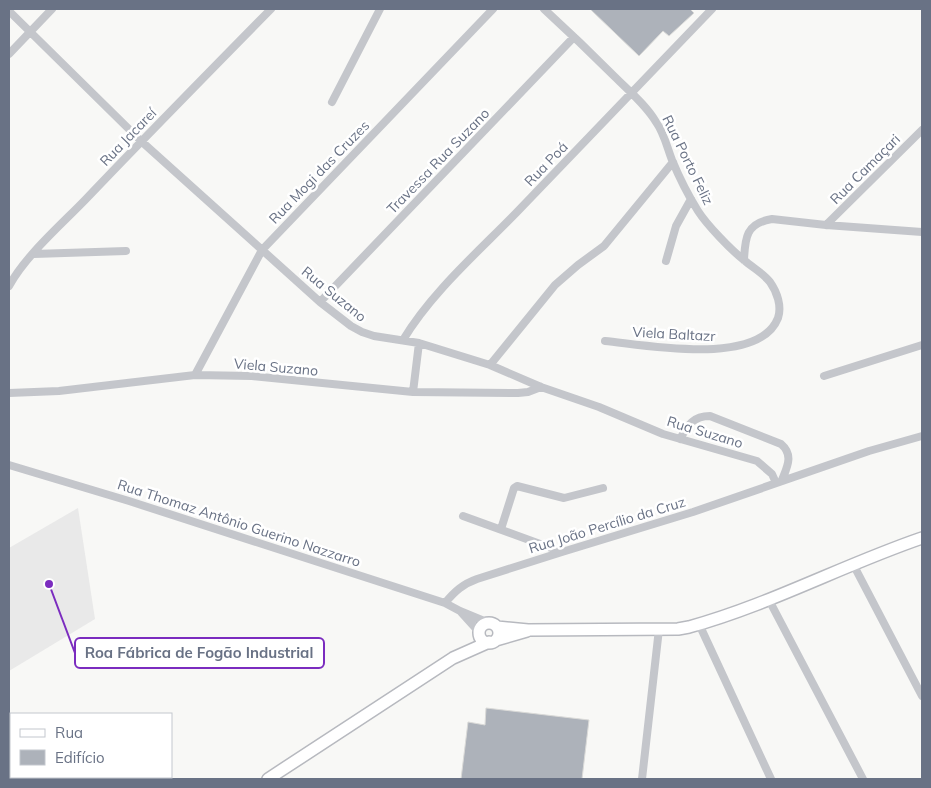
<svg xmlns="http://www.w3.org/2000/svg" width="931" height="788" font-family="Mulish,sans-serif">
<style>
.built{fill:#e9e9e9}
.building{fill:#adb2ba;stroke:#dadad8}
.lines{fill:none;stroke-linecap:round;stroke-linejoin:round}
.secondary-casing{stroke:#b7b9bf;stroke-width:14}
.minor{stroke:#c4c6cb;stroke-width:8}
.secondary{stroke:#fff;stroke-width:11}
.labels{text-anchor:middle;stroke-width:5;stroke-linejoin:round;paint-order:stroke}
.street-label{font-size:14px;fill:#697285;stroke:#fff}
.leader{fill:none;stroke:#7b2cbf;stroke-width:2}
.callout-dot{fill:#7b2cbf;stroke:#fff;stroke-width:2}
.callout{fill:#fff;stroke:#7b2cbf;stroke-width:2}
.callout-label{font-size:15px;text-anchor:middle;font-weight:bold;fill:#697285}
</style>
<rect width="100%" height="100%" fill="#f8f8f6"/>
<path class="built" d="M78,508L95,619L9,671V548Z"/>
<path class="building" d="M590,9H690L694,13L669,36L663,31L639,56Z
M486,708L589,720L582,779H461L468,722L485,725Z"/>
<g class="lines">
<defs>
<path id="secondary" d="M479 633a10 10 0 1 1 20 0a10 10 0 1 1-20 0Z
M497,627L528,630L678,629L689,627C769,605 843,565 922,538
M496,640L527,631
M268,779L453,658L489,642"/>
</defs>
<use href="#secondary" class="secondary-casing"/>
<path class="minor" d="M544,9C568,31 592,54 615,77C629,91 646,105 656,122C664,133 667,147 672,160C679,177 688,195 698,211C707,225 731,250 744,260C753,268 763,273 770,282C777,292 782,306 778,318C759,367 646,345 605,341
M9,11L141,141L320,302L351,326L362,332L374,336L419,343L490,365L541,387L599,407L663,434L757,461L772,474L776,483
M9,54L52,9
M332,102L380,9
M826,225L922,130
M34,254L126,251
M744,260C745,238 746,223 772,219L826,225L922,232
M666,261L676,226L691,199
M9,286C26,255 61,225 86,199C147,135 209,72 271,9
M320,302L574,37
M403,340C431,293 478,252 517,212C582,145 647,77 712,9
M490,365L555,285L578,265L604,246L673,162
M195,375L262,250L493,9
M824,376L922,345
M413,392L419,343
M9,393L59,391L195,375L252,376L413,392L518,393L528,392L541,387
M680,439C688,425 693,416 710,416L781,444C794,455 787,467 782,480
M9,465L129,501L445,603L460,611L489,623
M463,516L562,552
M501,529L514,488L517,486L564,498L603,488
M853,564L922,696
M769,600L863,779
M445,603C455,591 463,584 477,579L562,552L693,512L869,451L922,436
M461,612L480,633
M699,624L771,779
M642,779L659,629"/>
<use href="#secondary" class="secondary"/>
</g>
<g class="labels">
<g class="street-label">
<text transform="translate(128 137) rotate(-46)" y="5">Rua Jacareí</text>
<text transform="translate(688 160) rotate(64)" y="5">Rua Porto Feliz</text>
<text transform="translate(438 161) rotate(-46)" y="5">Travessa Rua Suzano</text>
<text transform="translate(546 164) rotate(-46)" y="5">Rua Poá</text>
<text transform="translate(865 169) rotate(-45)" y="5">Rua Camaçari</text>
<text transform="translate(319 172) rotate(-46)" y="5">Rua Mogi das Cruzes</text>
<text transform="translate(334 294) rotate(39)" y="5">Rua Suzano</text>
<text transform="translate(674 334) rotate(3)" y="5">Viela Baltazr</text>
<text transform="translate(276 367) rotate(5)" y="5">Viela Suzano</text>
<text transform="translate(705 432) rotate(17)" y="5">Rua Suzano</text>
<text transform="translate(239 523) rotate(18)" y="5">Rua Thomaz Antônio Guerino Nazzarro</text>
<text transform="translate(607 525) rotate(-17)" y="5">Rua João Percílio da Cruz</text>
</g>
</g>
<path class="leader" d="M49 584L75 653"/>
<circle class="callout-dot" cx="49" cy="584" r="5"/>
<rect class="callout" x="75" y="638" width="249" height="30" rx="5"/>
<g class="callout-label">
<text x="199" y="658">Roa Fábrica de Fogão Industrial</text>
</g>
<rect width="931" height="788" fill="none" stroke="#697285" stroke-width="20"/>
<rect x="10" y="713" width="162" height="65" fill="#ffffff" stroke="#c3c7ce"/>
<rect x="20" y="729" width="25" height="8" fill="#ffffff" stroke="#c3c7ce"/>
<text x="55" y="738" font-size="15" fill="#697285">Rua</text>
<rect x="20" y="750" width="25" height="15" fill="#adb2ba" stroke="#c3c7ce"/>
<text x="55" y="763" font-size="15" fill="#697285">Edifício</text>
</svg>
